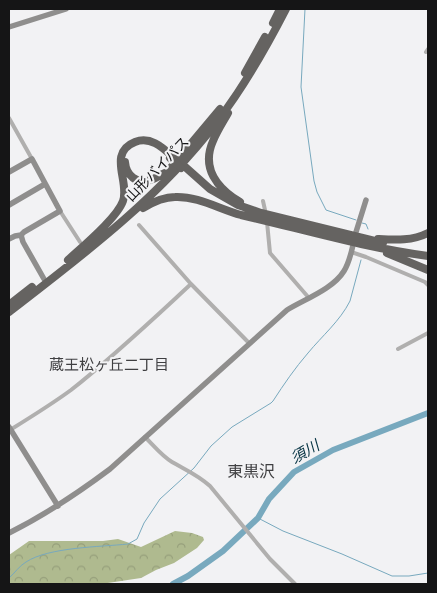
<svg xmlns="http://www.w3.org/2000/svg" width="437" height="593" font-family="Overpass,'Noto Sans JP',sans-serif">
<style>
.forest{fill:url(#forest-crowns)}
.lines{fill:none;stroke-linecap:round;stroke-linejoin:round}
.stream{stroke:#78a9be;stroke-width:1}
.river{stroke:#78a9be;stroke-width:6}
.street{stroke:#b0afae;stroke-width:4}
.secondary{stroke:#8f8e8d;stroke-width:5.5}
.highway{stroke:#656361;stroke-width:8}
.highway-bridge{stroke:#656361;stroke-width:8}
.labels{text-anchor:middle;stroke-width:4;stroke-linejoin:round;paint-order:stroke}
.street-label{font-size:14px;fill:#151516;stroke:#f2f2f4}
.neighbourhood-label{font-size:15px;fill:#3f3f41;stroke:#f2f2f4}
.water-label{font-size:15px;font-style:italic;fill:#033141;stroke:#f2f2f4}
.quarter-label{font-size:16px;fill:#3f3f41;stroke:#f2f2f4}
</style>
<defs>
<pattern id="forest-crowns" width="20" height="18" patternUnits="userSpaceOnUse" patternTransform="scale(1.25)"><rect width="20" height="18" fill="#afba8f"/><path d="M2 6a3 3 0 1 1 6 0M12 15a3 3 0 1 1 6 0" fill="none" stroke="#969f7b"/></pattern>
</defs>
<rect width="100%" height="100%" fill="#f2f2f4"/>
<path class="forest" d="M175,531L192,533L203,537L204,540L197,548L174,563L156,570L141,578L101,584H9V555L29,541H103L118,539L141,547Z"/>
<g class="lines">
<path class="stream" d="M305,9L301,87L314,181L317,192L326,210L356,220
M362,223L366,224L368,229
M258,518L283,531L342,554L392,576H409L428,573
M9,578C15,573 19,566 26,562C49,547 100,547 128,544L137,539L144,523L160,499L194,468L211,446L232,427L271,403L273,401C284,384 295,368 308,353C322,336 340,321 350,301L361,260"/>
<path class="river" d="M173,584L188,576L223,551L258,518L269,499L294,472L333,450L428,413"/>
<path class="street" d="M426,52L428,49
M9,118L32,159
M263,201L265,210
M60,211L80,242
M267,222L270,253L309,298
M139,225L191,284L249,343
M351,252L366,257L425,282L428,285
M398,349L428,333
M10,430C31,417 52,404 71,390C113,357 152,320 191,284
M145,437C154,446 162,456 172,462C186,470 198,475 210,486L270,559L295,584"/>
<path class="secondary" d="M9,27L66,9
M9,172L32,159L60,211L24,232L21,235L23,242L44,279
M9,205L45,184
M356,232L366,200
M9,239L15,236L21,235
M9,427L58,506
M9,533C45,515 78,493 110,469L287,310C305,299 333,289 344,271C349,263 351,254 353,245"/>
<path class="highway" d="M273,23L280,9
M245,73L265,37
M228,113C223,122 217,131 213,141C201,168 217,188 240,202
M125,162C126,175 137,185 150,180C155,179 160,175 165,173
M183,165L210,189L238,205L261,213L383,243
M163,177L220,109
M143,208C153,202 163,197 175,197C198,196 219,209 241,215C302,229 366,248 428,256
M378,239C396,240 412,241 428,233
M387,253L428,270
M68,260C82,247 117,218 123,201C130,182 107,153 135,142C150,136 162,147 172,156
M9,305L32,287
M9,312C83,255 159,198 216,123C244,87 266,48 286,9"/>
<path class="highway-bridge" d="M170,158L181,168"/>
</g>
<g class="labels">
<g class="street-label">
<text transform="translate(157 169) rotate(-46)" y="5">山形バイパス</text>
</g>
<g class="neighbourhood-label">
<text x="109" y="370">蔵王松ヶ丘二丁目</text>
</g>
<g class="water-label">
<text transform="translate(305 452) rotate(-30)" y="5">須川</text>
</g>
<g class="quarter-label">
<text x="251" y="477">東黒沢</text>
</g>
</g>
<rect width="437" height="593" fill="none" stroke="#151516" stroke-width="20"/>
</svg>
